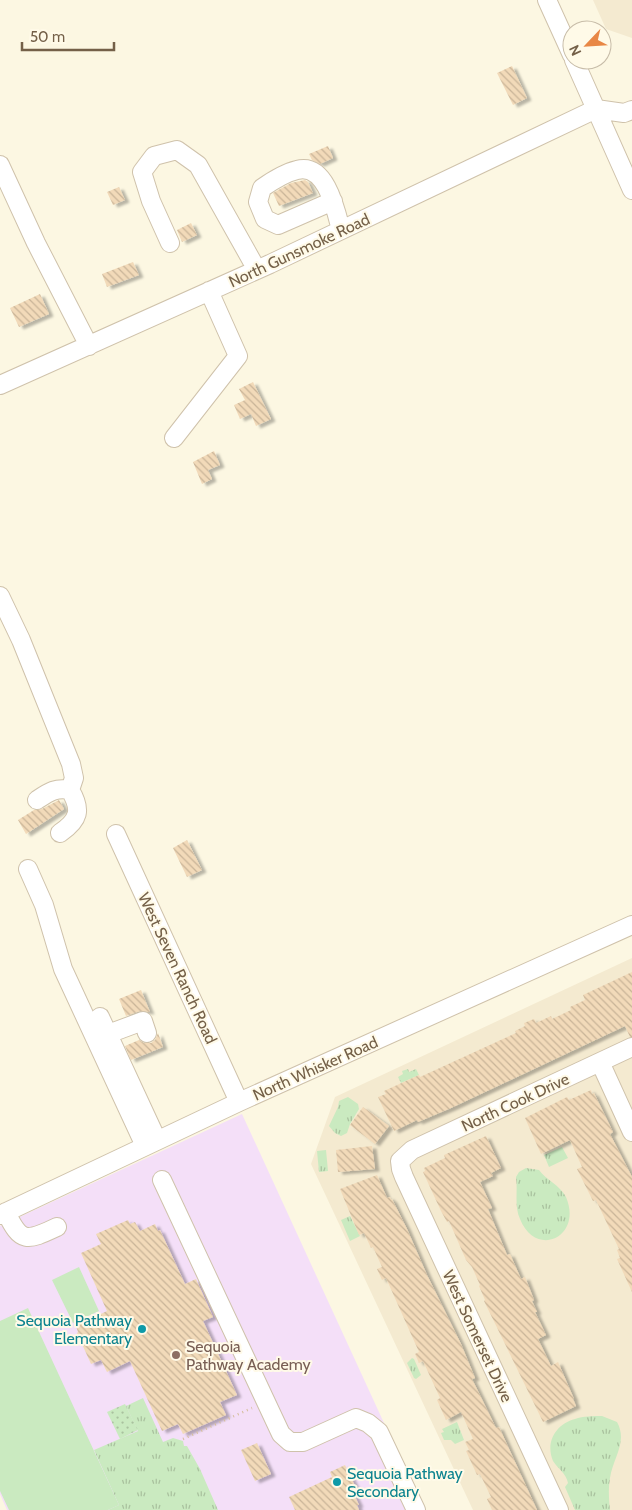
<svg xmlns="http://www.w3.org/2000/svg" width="632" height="1510" font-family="Cabin,sans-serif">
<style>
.residential{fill:#f4ead0}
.education{fill:#f4dff8}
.grass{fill:url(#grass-tufts)}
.park{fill:url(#park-dots)}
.garden{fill:#caeac0}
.building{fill:url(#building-back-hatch);filter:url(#shadow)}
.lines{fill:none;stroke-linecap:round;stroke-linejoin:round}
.minor-casing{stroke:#cfc2ab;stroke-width:20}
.path{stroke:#d6be9d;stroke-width:2.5;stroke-dasharray:1 4;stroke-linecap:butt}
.minor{stroke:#fff;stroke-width:18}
.culture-dot{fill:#0f9aa8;stroke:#fffae8;stroke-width:2}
.education-dot{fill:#8d6e63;stroke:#fffae8;stroke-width:2}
.labels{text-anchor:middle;stroke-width:4;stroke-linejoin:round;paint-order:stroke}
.street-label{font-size:16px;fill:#746048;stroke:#fffae8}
.culture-label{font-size:16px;fill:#0d838f;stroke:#fffae8;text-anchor:end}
.education-label{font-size:16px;fill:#785e54;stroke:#fffae8;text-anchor:start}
</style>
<defs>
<pattern id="grass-tufts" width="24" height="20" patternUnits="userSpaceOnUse" patternTransform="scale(1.25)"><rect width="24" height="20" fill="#caeac0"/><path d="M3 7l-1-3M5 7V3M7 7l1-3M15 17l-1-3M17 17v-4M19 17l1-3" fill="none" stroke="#a9c19e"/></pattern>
<pattern id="park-dots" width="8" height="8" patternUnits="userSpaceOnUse" patternTransform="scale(1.25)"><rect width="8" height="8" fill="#caeac0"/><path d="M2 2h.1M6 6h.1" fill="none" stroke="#a9c19e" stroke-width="1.8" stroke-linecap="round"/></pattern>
<pattern id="building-back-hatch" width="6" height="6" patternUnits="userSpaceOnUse" patternTransform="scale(1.25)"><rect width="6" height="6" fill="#f2dab9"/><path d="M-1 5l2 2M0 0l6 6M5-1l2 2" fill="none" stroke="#c9b498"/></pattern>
<filter id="shadow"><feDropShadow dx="4.5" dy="2.5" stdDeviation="1" flood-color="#0004"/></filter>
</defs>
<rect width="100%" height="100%" fill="#fcf7e2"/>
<path class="residential" d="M593,0H632V38L606,29Z
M632,958V1510H473L311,1164L335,1097Z"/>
<path class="education" d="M242,1114L424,1510H7L0,1494V1226Z"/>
<path class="grass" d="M408,1069L409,1072L416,1069L419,1075L401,1083L398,1077L403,1074L402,1071Z
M348,1097L358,1104L359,1109L350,1124L347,1133L341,1136L335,1133L329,1126L338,1107L339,1101Z
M562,1147L568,1158L549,1167L544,1155Z
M326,1150L328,1171L319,1172L317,1151Z
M526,1168L539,1170C546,1180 560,1185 566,1197C583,1237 536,1259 520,1219C514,1206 518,1191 516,1177L519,1172Z
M350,1216L360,1236L350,1241L341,1220Z
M412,1358L414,1359L421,1375L416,1379L414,1378L407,1363Z
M143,1398L163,1442L173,1438L183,1441L184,1446H187L200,1469L218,1510H108L119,1505L94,1450L138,1431L126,1406Z
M602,1416L617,1422C628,1442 613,1458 610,1478C608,1489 609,1500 610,1510H575L565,1487L568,1483C566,1473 558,1469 553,1461C545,1442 556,1424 575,1419C583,1416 593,1416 602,1416Z
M457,1422L464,1440L455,1444L451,1440H444L441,1433L444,1432L442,1429Z"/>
<path class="park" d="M125,1404L138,1430L120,1439L107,1412Z"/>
<path class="garden" d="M79,1267L99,1311L73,1323L52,1280Z
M28,1308L119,1505L108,1510H9L0,1491V1321Z"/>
<path class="building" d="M512,66L527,98L513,105L497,73Z
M328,146L333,158L320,164L312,160L309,154Z
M305,180L308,182L313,193L279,206L273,193L291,183Z
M119,187L125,200L113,205L107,192Z
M191,223L197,235L182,242L177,230Z
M133,262L139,275L107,287L102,274Z
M40,294L49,314L19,327L10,308Z
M253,382L271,419L256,426L251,414L240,419L234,405L245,400L239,389Z
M214,451L220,465L208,470L212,479L202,484L193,462Z
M59,800L64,809L26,834L18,820L34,810L42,809Z
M187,840L202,870L187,877L173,848Z
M632,972V1037H630L625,1026L451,1108L418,1122L417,1120L394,1131L378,1097L386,1094L384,1091L419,1075L420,1077L516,1033L515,1031L525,1026L524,1023L534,1019L536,1023L551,1016L552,1019L571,1010L570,1007L585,1000L583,995Z
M141,990L150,1012L140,1011L126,1016L119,999Z
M158,1033L163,1047L131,1060L125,1046L139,1040L144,1043H151L155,1040Z
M591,1090L592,1094L594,1093L613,1132L610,1134L632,1177V1292L617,1259L620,1258L617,1250L619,1249L596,1200L593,1201L577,1169L582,1167L570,1140L541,1154L525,1118L567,1097L569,1100Z
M363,1107L389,1126L375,1144L350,1125Z
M486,1136L501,1168L491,1173L493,1176L480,1182L492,1208L488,1209L507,1255L510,1254L521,1279L525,1277L529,1287L534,1300L532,1301L537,1312H535L546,1335L538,1339L551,1366L558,1362L574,1399H573L576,1406L543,1422L484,1301L485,1300L479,1286L480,1285L472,1267L466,1260L449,1221L447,1222L441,1211L423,1172L425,1171L424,1168L445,1158L444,1155Z
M372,1146L375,1169L338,1172L336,1150Z
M377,1175L387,1198L390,1197L391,1200L392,1199L407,1229L427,1275L461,1344L475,1378L472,1379L496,1428L499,1427L537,1510H492L487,1499L491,1497L480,1474L477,1475L466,1451L469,1450L465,1442L473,1439L461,1412L446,1420L437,1400L440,1398L423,1361L419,1363L415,1354L419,1352L398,1305L386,1278L382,1280L377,1269L382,1267L373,1247L371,1248L364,1233L359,1235L340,1189Z
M128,1220L130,1224L135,1222L140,1231L155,1224L158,1231L160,1230L185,1284L196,1279L213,1317L203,1321L237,1395L220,1402L226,1415L183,1434L178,1424L162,1431L130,1361L107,1372L101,1360L91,1364L77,1333L78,1332L76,1326L107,1311L81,1253L101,1244L96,1234Z
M257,1443L271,1474L255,1481L241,1450Z
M345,1465L356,1488L352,1490L359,1505H357L359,1510H295L289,1497L332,1477L330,1472Z"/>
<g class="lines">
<defs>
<path id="minor" d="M547,0L572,55
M574,60L632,190
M0,165L36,243L89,346
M333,201L278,225L265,219L258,202L262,188C272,181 284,173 297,170C326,162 336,211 341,230
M170,243L151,201L142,172L154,156L177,150L198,165L257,270
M0,385L270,264L596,109L624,113L632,110
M174,438L238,356L209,291
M0,596L21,640L71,764L74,778L70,790
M37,800C49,792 56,787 70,790C82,810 79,820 60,833
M116,834L239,1102
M28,869L44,905L63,969L145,1146
M100,1017L157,1140
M108,1034L143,1021L147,1033
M600,1062L632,1132
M162,1180L281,1434L290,1442H303L356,1418L368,1423L379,1432L416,1510
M6,1212C21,1244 27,1241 57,1227
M0,1215L239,1102L632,925
M559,1510L404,1177L401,1169L400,1161L412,1150L632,1047"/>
</defs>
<use href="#minor" class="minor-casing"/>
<path class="path" d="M183,1439L252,1408"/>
<use href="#minor" class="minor"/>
</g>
<g class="culture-dot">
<circle cx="142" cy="1329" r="5"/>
<circle cx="337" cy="1482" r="5"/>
</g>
<circle class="education-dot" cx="176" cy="1355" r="5"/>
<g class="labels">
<g class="street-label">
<text transform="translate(299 250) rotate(-25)" y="6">North Gunsmoke Road</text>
<text transform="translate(178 968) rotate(65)" y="6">West Seven Ranch Road</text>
<text transform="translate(315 1068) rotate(-24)" y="6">North Whisker Road</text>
<text transform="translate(515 1102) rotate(-25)" y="6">North Cook Drive</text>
<text transform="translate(478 1336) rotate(65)" y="6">West Somerset Drive</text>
</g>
<g class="culture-label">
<text x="132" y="1326">Sequoia Pathway<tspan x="132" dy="18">Elementary</tspan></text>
<text x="347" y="1479" text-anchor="start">Sequoia Pathway<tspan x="347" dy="18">Secondary</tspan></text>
</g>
<g class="education-label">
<text x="186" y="1352">Sequoia<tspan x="186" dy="18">Pathway Academy</tspan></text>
</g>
</g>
<g transform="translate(587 45) rotate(245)"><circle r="24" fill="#fffae8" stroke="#c7bca8"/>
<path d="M0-4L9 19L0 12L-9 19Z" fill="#e88745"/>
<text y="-8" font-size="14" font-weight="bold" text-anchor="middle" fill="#746048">N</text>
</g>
<path d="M22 42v8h92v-8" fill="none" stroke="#746048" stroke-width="2.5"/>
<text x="30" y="42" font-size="15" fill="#746048" stroke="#fffae8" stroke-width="4" paint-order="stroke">50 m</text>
</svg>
